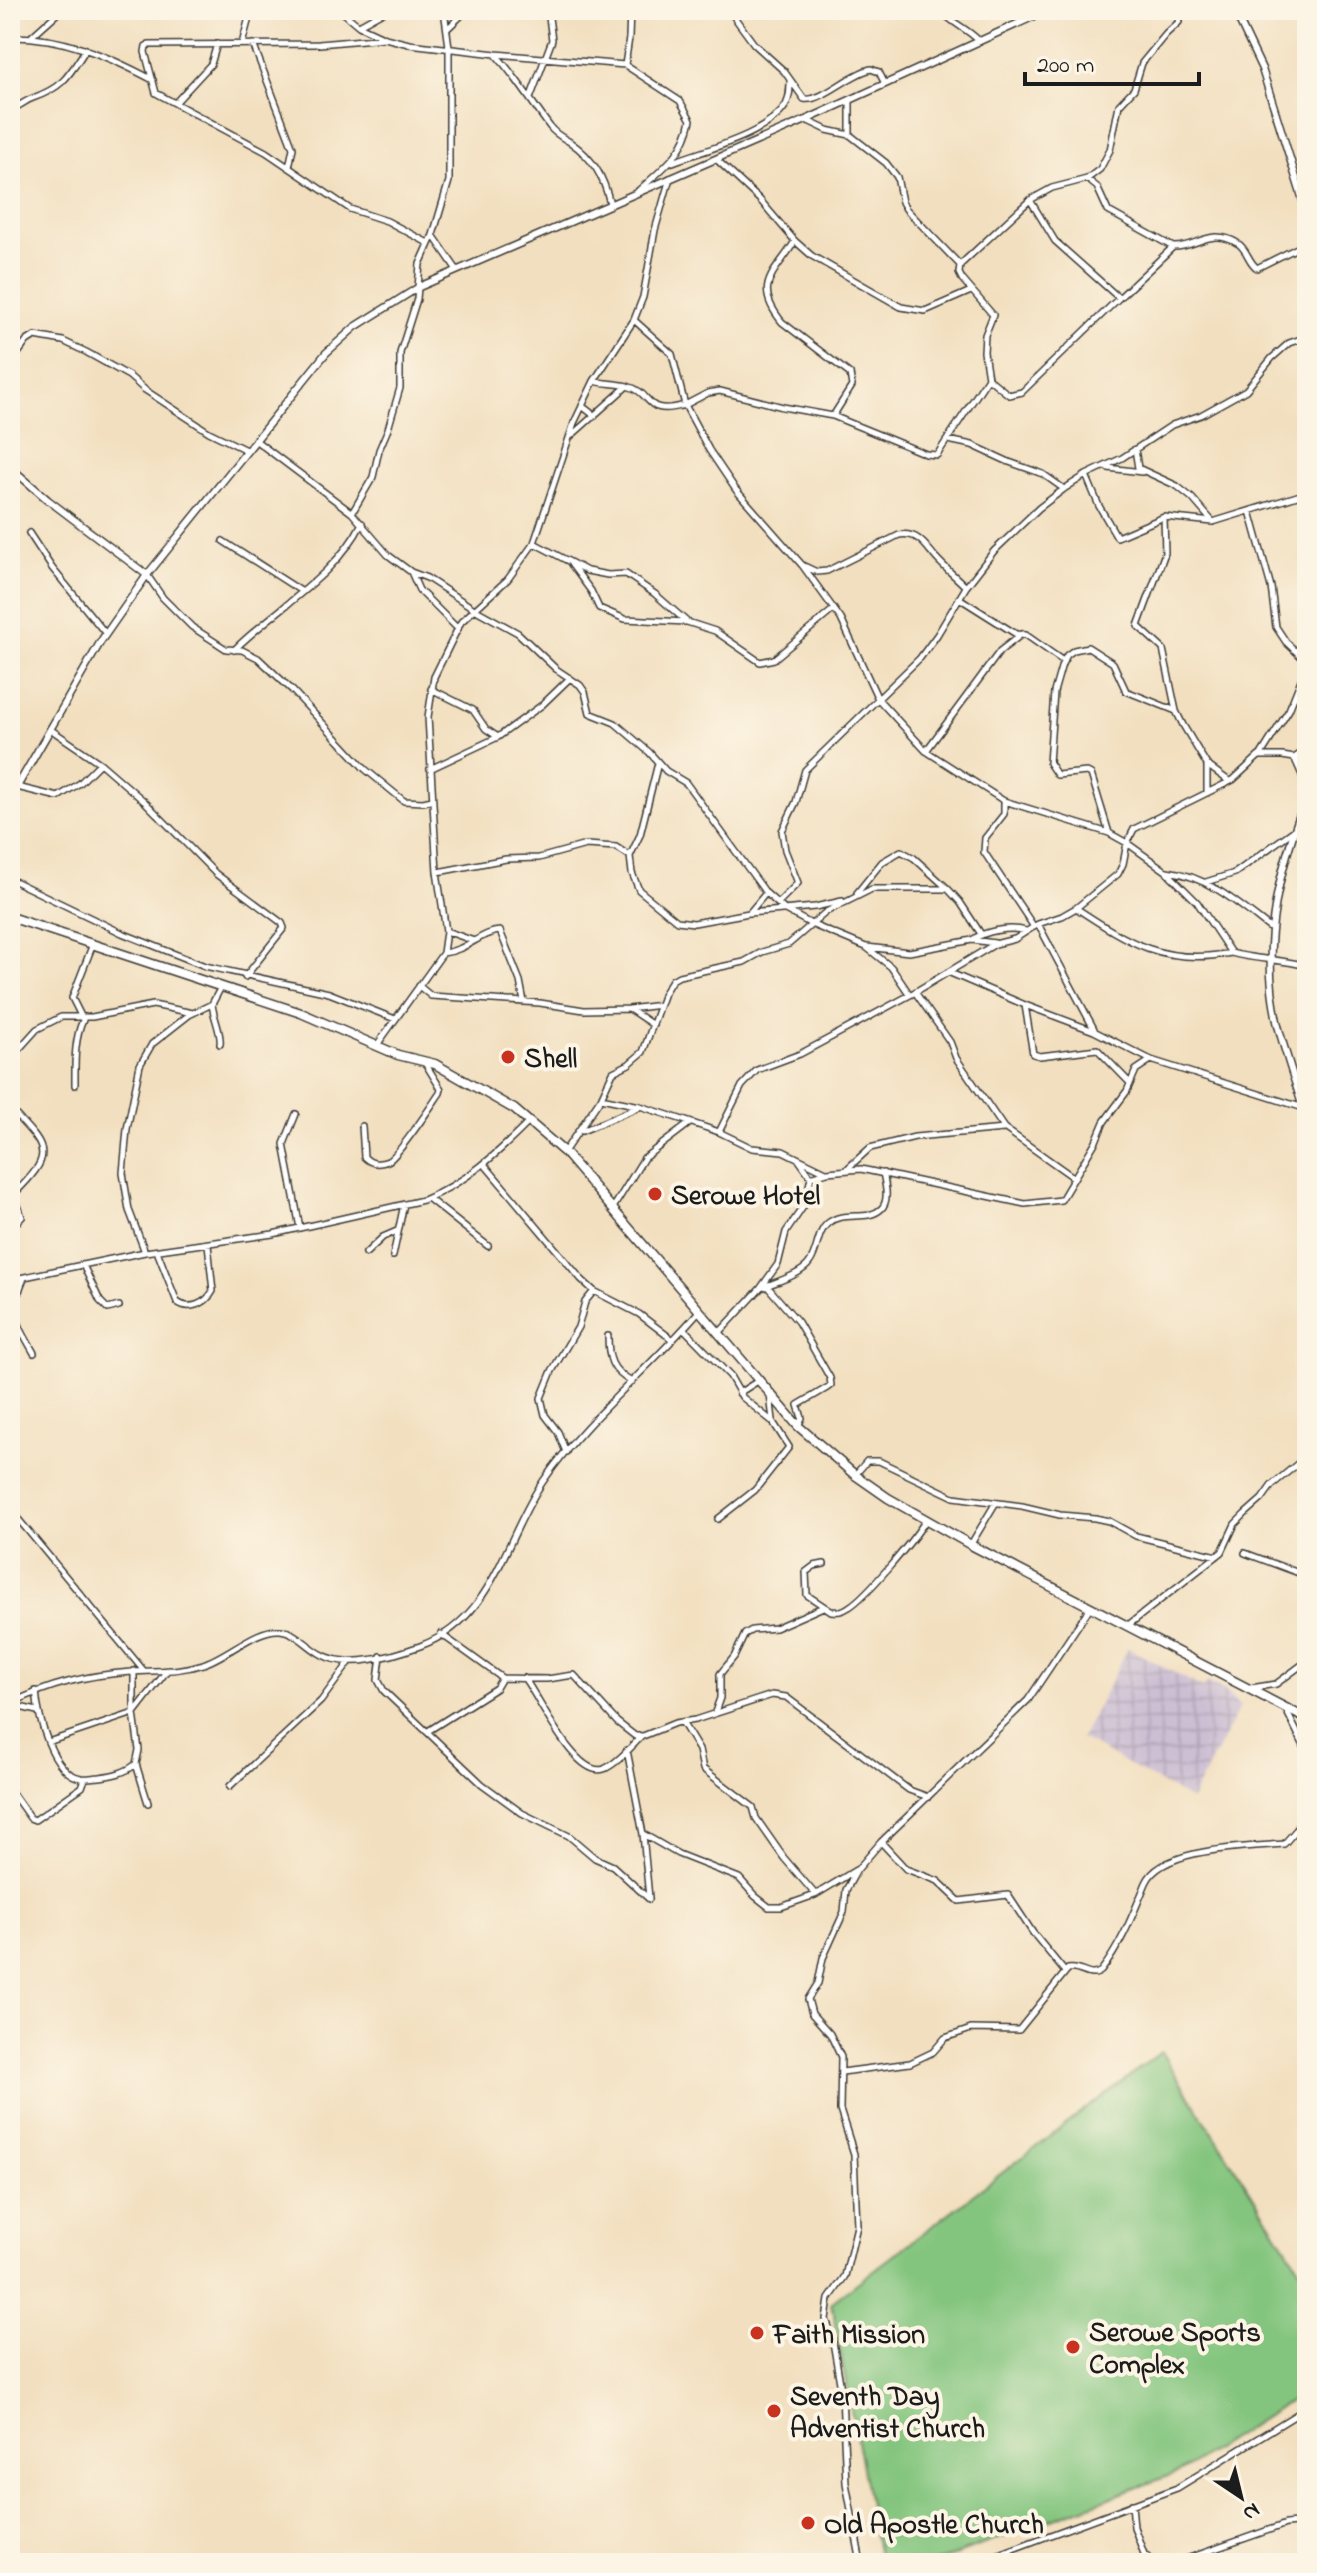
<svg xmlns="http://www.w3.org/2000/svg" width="1317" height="2573" font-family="'Indie Flower',sans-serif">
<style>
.industrial{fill:url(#industrial-grid)}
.garden{fill:#83c57e;stroke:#50704d;stroke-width:2}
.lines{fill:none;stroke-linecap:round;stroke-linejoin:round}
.minor-casing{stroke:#3c3934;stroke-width:8}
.tertiary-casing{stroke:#3c3934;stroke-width:9}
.primary-casing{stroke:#3c3934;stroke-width:11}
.minor{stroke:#fff;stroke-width:5}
.tertiary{stroke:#fff;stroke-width:6}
.primary{stroke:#fff;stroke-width:8}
.poi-dot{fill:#c8321e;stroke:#fcf5e5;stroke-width:3}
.labels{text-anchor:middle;stroke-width:8;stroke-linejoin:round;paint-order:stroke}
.poi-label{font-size:28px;font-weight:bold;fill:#1c1c1c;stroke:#fcf5e5;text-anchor:start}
</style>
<defs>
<pattern id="industrial-grid" width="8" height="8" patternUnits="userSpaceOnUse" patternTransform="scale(2)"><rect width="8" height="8" fill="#ccbed3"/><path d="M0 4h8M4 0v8" fill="none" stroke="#afa3b5"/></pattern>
</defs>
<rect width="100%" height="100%" fill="#fcf5e5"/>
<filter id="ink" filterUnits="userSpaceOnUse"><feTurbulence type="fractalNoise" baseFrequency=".0125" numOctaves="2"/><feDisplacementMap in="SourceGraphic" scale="16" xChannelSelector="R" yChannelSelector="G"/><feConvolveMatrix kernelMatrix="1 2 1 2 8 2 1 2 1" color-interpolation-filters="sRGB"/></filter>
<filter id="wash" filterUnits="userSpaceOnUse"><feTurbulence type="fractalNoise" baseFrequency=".006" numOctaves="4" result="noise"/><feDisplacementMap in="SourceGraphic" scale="32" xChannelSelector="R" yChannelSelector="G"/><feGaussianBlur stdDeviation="1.8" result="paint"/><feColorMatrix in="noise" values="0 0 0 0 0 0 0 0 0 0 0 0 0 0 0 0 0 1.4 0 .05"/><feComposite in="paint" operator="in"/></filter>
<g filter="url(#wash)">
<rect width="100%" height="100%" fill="#f2dfbf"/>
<path class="industrial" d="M1128,1648L1203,1688L1208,1682L1227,1692L1240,1707L1191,1800L1081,1738Z"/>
<path class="garden" d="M1161,2052L1307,2280V2390L1179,2472L933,2563H880L831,2303Z"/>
</g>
<g filter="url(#ink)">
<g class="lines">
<defs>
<path id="minor" d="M340,10L359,26L385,38L409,44L496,54L625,65
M630,10L629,38L625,65L680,101L691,120C684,155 663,168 638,191
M729,10L754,44L784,71L804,99C822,102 849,74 871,69L879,72L885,84
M940,10C951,23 967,28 979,41
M359,25L386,10
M447,29L467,10
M32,36L61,10
M10,37C62,36 108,56 153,80
M385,38L319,44L149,45L146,46L145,52L156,93L266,152L350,209L387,221L428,243
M242,44L251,10
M253,44L293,148L289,167
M497,56C517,78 532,103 550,127C555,134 563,138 570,142C593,158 604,177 610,204
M531,96L552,40L548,10
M175,103L211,64L217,44
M10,109C20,107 24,101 33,98C64,87 69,75 86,49
M850,135V100
M716,159L760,200L795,241L812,256L901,307L925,311L971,291
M673,162C704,150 768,135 786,105C790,97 790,89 790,80
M1087,179L1097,187L1108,211L1173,247C1196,248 1211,227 1237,243C1247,248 1248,262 1257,268L1307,243
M1030,200L1055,241L1119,298L1173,247
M433,235L457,270
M795,241C776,273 751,284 782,322L850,374L852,386L833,416
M960,265L1030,200L1052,188L1087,179L1100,169L1110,150L1119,105L1134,89L1142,63L1166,34L1179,22L1175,10
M10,364L27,341L35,336L63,341L86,352L129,376L145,390L209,432L246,450
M988,378L1009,395L1022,392L1119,298
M594,381C605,384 616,383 627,386C655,393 642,417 685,405L672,354L634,320
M582,406L595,416
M571,436L626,387
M255,440L352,513L388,555L411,572L419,590L458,629
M948,440L972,445L1009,462L1043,474L1064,489
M1135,449L1138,468L1177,486L1192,498L1212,521
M1108,468L1142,472
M1086,475L1099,506L1117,537L1164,517
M1250,511L1271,587L1276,627L1286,642L1307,662
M352,513L373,477L379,450L388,429L400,388V353L417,299L420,264L433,235L449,181V47L444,10
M29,533L52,568L106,634
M223,541L301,591
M534,543L587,571L608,575L626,574L655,594L687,622L715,631L760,662L774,659L834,609
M571,564L591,591L599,608L625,619L686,622
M802,565L736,490L709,450L685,405L708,393L720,391L783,407L833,416L926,454L937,455L988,378L984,352L985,335L993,315L962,279L959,273L960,265L906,209L902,202L897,177L886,163L850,135L827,130L806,120
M411,572L427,578L476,610L518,633L556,669L580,685L585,692L590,713L615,723L649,752L666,771L686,783L766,893L785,910L813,925L866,947L891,967L910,995
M147,575L163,598L192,627L226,649L242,650L258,658L292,690L365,769L404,801L423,802L432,800
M966,587C956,577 945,568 936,558C925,545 918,532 899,535L827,571L817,572L802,565L841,619L878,699L926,751L1004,801L1109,833L1127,843L1166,871L1197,902L1231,953C1256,960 1282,959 1307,966
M959,598L1016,634L1026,635L1063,661
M234,650C275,609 336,576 362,523
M431,689L473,710L486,729L498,737
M50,729L100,763L145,802L216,874L282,923L284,928L245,977
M926,751L1000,651L1022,634
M1260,756L1289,710L1307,665
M430,769L498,737L542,705L570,678
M1229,781L1207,765L1183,725L1176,711L1163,649L1138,626L1165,553L1164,517L1213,522L1307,493
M17,787L58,797L80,783L100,763
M1207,793V766
M1004,801V814L985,838L984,852L1034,927
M1109,833L1091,774L1087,772L1057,775L1049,763L1054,692L1062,664L1067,655L1074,650L1088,647L1113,663L1126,691L1176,711
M630,856L640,835L658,763
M1167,871C1208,876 1240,905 1271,929
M438,872L506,859L539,858L586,845L616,847L630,856L632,873L639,890L677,921L694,923L749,913L815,907L842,901
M10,879L122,933L205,966L329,993L395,1019
M1206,882L1235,873L1293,831
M857,893L882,862L901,851L914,858L947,888
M778,903L798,883L785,850L782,831L796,802L805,770L920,658L937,635L966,587L994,551L1039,508L1064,489L1086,475L1122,458L1172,425L1201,415L1246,390L1272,358L1289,343L1307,337
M1076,908C1129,943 1165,966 1231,953
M750,912L766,893
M1038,924L1094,1029
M446,931L474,941
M972,940C985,931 1010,926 1026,931
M867,947L909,952L972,940L995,943
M443,953C466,951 481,932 500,931L520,981L524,1002
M948,972L1025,1005L1094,1031L1151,1060L1307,1109
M419,986L431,996L540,1003L584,1010L629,1009L653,1025
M915,992L950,1042L956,1058L1004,1128L1073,1177
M212,1004C213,1016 222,1034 220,1044
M1025,1005L1033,1054L1040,1056L1097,1049L1130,1083
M629,1009L660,1005
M377,1045L443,953L446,931L437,872L428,717L434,677L461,622L508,579L534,543L574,423L594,381L634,320L643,297L655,230L670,178
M10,1059L37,1029L61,1017H92L153,1005L193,1013
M75,1085C75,1062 74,1040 83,1020L72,998L93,944
M601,1098L613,1072L629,1064L643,1052L664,993L672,980L679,976L744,962L762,952L789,944L826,912L872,889H948L960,902L981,934
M10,1109C46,1148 57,1152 14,1194L22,1217L10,1229
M296,1114L284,1144L300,1228
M362,1126L364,1157C371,1164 378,1165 388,1161C399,1155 431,1106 440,1093L441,1089L425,1063
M582,1131L639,1107
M719,1132L742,1086L757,1070L800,1054L910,995L995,944L1015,939L1038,924L1062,916L1076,908L1118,874L1123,864L1127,843L1134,829L1233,780L1259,756H1282L1307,760
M564,1152L601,1098L640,1106L668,1115L719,1132L752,1148L783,1151L826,1172
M485,1165L581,1279L594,1291L639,1314L673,1340
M848,1168L870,1148L915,1137L1004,1129
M811,1177L827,1172L861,1169L1025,1204L1061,1200L1096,1141L1104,1122L1127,1091L1136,1070L1151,1060
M429,1199L488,1246
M613,1208L644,1158L690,1123
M157,1251L177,1302C189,1311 206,1304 213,1291L208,1244
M145,1252L129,1210L123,1173L127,1129L140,1065L152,1044L189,1015L212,1004L220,989
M366,1253L383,1237L397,1231
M393,1256L404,1204
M83,1265L100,1301L108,1309L119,1306
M24,1278C9,1313 16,1321 34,1353
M10,1280L145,1252L273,1234L423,1200C466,1183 497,1154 529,1122
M767,1286L798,1322L830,1378L831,1385L827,1388L798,1405L802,1418L798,1426
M761,1288C775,1282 802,1275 810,1262C818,1251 817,1232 828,1223C844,1210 867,1222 881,1209C890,1201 885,1183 883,1173
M684,1329L730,1376L742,1397L773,1422L789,1447L755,1490L718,1519
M719,1333L760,1289L778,1264L786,1232L805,1204L811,1177L799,1160
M608,1336C608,1358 611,1371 632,1382
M739,1393L758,1381
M770,1395L773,1420
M566,1452L558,1432L545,1415L541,1398L552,1371L578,1327L585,1302L594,1291
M855,1475L867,1461H879L954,1497L1022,1506L1060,1515L1095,1518L1109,1521L1136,1536L1217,1556
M10,1499L19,1520L144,1671
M971,1544L995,1504
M1245,1553L1307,1576
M824,1564L814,1566L806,1572L807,1595L831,1611C839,1612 843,1611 849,1607C867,1596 914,1539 926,1520
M1127,1626L1222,1552L1235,1524L1245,1514L1262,1499L1272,1485L1307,1456
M441,1634L502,1678L547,1679L574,1675L617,1722L635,1736H643L675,1723L695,1720L772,1695L786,1697L909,1790L928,1797
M381,1656L378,1680L384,1691L482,1784L522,1813L569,1836L595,1858L613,1866L649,1899
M134,1671V1713L139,1750L136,1764L148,1803
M524,1678C538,1695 575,1779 604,1769C617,1764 632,1746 642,1736
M1251,1688L1276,1684L1307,1661
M36,1691C38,1716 51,1773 81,1778C87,1779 94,1777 100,1777C114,1775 125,1773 136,1764
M10,1694L21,1698
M10,1704C50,1684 87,1675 132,1672C157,1670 179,1672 203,1664C227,1657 256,1628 280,1630C295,1631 308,1647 321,1654C348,1670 392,1656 420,1646C495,1619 504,1537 544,1480C587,1417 650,1369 699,1311
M11,1705L37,1711
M1286,1710L1306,1750
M715,1712L720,1698V1674L734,1657L745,1634L752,1630L775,1628L823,1607
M10,1715L16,1706
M682,1722L699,1750L703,1769L753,1807L756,1818L784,1858L815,1894
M428,1731L496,1688L502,1678
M48,1742L134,1713L166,1672
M627,1750L643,1834L649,1898
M230,1786L321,1701L349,1663
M10,1790L30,1818L35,1820L82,1787L85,1779
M643,1834L678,1854L739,1878L755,1896L769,1907H781L815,1895L856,1870
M881,1842L906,1869L938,1881L959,1901L1008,1895L1033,1933L1065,1972
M842,2072L910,2063L933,2052L945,2038L971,2029L1019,2030L1068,1969C1080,1966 1090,1980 1101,1971C1122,1944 1133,1914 1146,1883C1161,1847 1250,1847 1284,1844L1297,1829L1307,1806
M1132,2504L1134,2527L1144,2554L1159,2563
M861,2563L846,2483L842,2395L832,2336L826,2319L829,2299L845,2276L857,2226L854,2154L840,2110L841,2057L830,2034L812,2014L808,1999L818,1983L823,1958L844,1912L846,1890L857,1870L881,1842L1028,1700L1091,1606
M975,2563L1177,2488L1307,2408
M1175,2563L1286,2524L1307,2522
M1298,2563L1307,2552"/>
<path id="tertiary" d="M1234,10L1262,69L1307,213
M10,467L48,500L147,575
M1307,750L1295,758L1307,785
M1307,796C1279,868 1260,943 1277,1021C1285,1055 1298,1088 1307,1122
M10,799L101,641L147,575L326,353L355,327L419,287L806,120L1048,10"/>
<path id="primary" d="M10,917L301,1013L398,1055L435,1064L514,1109L564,1152L798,1426L855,1475L888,1498L971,1545L1307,1719"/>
</defs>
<use href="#minor" class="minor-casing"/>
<use href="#tertiary" class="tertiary-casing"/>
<use href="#primary" class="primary-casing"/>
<use href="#minor" class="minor"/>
<use href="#tertiary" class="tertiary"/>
<use href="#primary" class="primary"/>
</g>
</g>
<g class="poi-dot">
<circle cx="508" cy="1057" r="8"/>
<circle cx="655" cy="1194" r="8"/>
<circle cx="757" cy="2333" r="8"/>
<circle cx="1073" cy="2347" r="8"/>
<circle cx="774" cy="2411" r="8"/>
<circle cx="808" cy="2523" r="8"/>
</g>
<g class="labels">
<g class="poi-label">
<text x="524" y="1067">Shell</text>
<text x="671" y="1204">Serowe Hotel</text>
<text x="1089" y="2341">Serowe Sports<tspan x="1089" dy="32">Complex</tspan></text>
<text x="773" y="2343">Faith Mission</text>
<text x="790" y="2405">Seventh Day<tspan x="790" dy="32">Adventist Church</tspan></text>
<text x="824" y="2533">Old Apostle Church</text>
</g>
</g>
<rect width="1317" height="2573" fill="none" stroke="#fcf5e5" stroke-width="40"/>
<g transform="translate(1241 2497) rotate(145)" stroke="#fcf5e5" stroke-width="6" paint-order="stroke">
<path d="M0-6L14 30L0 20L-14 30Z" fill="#1c1c1c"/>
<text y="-12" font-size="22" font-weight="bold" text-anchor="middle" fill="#1c1c1c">N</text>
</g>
<path d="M1025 72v12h174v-12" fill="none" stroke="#1c1c1c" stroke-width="4"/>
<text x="1037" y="72" font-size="24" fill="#1c1c1c" stroke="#fcf5e5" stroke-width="6" paint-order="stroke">200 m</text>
</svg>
